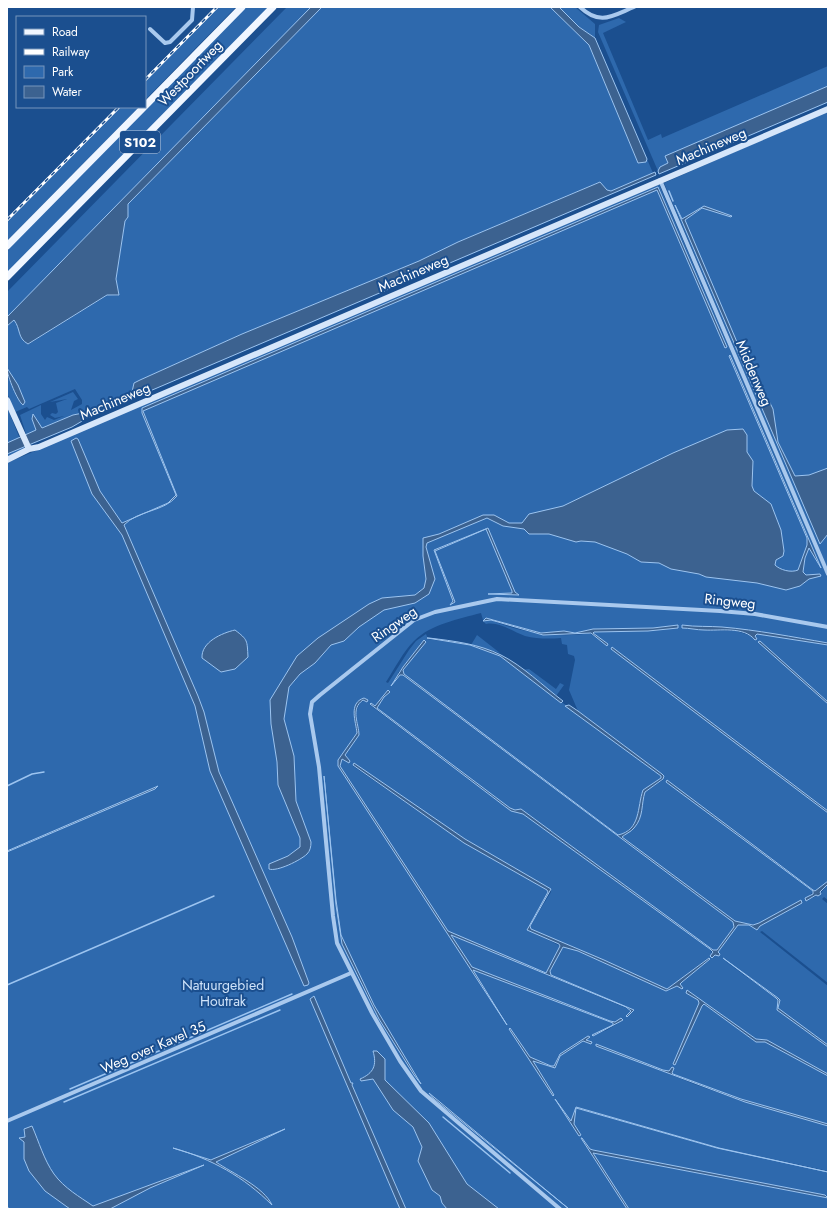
<svg xmlns="http://www.w3.org/2000/svg" width="835" height="1216" font-family="Jost,sans-serif">
<style>
.green{fill:#2e69ad;fill-rule:evenodd}
.water{fill:#3c6290;stroke:#9cc4f0}
.lines{fill:none;stroke-linecap:round;stroke-linejoin:round}
.stream{stroke:#9cc4f0;stroke-width:1.5}
.street{stroke:#a9c9ee;stroke-width:4}
.secondary{stroke:#d6e6fa;stroke-width:6}
.primary{stroke:#f0f6ff;stroke-width:7}
.rail-casing{stroke:#fff;stroke-width:3}
.rail{stroke:#1b4f8f;stroke-width:1.5;stroke-dasharray:4.5;stroke-linecap:butt}
.labels{text-anchor:middle;stroke-width:4;stroke-linejoin:round;paint-order:stroke}
.shield{fill:#1b4f8f;stroke:#bbcadd;stroke-width:1}
.shield-label{font-size:13px;font-weight:bold;fill:#fff}
.street-label{font-size:14px;fill:#fff;stroke:#1b4f8f}
.park-label{font-size:14px;fill:#cfe3fa;stroke:#1b4f8f}
</style>
<rect width="100%" height="100%" fill="#1b4f8f"/>
<path class="green" d="M216,7H236L145,100V80Z
M246,7H269L7,273V252L13,244Z
M287,7H312L7,317V292Z
M322,7H550L589,45L638,163L646,162L647,159L653,173L611,191L607,190L599,182L458,242L419,261L242,334L140,380L132,392L93,411L73,415L41,428L33,414L32,419L36,430L26,434L20,415L41,405V414L45,420L47,417L54,420L64,416L55,418L50,415L52,413L56,414L58,412L56,403L67,399L50,402L73,392L78,399L74,401L71,410L82,404V400L75,389L29,409L27,407L15,412L7,393V377L14,387L20,402L18,385L7,368V326L14,320C21,329 17,338 29,344L108,295L118,296L116,279L125,221L128,217V204Z
M559,7H575L595,24V38L579,27Z
M619,18L626,22L603,33L648,140L661,134L662,138L828,66V86L666,156L668,163L660,167L658,171L598,32L599,25Z
M118,107H139L7,241V221Z
M828,111V570L664,183Z
M659,184L828,578V643L720,627L702,628L682,625V627L703,630L736,631L755,637L757,634L828,645V702L760,641L758,642L828,704V811L612,647L611,648L828,813V881L815,891L667,780L666,782L813,891L806,901L820,894L828,884V900L824,897L822,899L828,904V983L762,931L760,932L828,986V1045L780,1010L778,1007V998L722,959L776,998L778,1000L777,1010L828,1047V1074L767,1040L756,1039L687,990L686,993L698,1000L699,1003L673,1064L675,1065L702,1006L704,1004L756,1042H765L828,1076V1124L741,1099L673,1074L672,1067L669,1071L663,1070L596,1044L694,1084L745,1102L828,1126V1171L719,1148L576,1107L571,1121L555,1100L580,1135L574,1124L576,1108L717,1148L828,1172V1196L593,1150L590,1149L582,1138L593,1157L627,1209H7V463ZM481,613L483,620L492,619L541,633L564,631L575,633L593,629L653,628L678,625V628L648,631L594,632L593,633L608,644L589,633C560,639 518,632 491,620L483,621L486,624C499,621 513,632 525,636C537,639 549,639 561,638L562,644L567,645L568,654L574,656L575,660L569,690L578,711L662,774L663,780L645,792C639,812 644,825 622,836L623,838L735,921L753,925L759,923L801,901L802,903L760,926L757,930L749,925H738L718,952L719,956L712,954L710,949L523,814L511,811L370,705L371,703L375,706L388,690L390,692L384,697L377,708L510,808L515,810L521,809L713,950H717L734,927L733,922L425,692L403,675L399,676L398,673L424,640L426,642L403,670V674L618,835C641,829 637,807 643,790L661,778V776L500,656L470,645L428,639L426,634L416,641L409,650L388,683L386,682C395,668 403,652 414,641C431,624 459,619 481,613ZM364,698L368,700L360,702L356,713L359,735L345,755L350,761L349,763L342,759L340,767L448,932L546,973L560,946L527,929L548,892L547,890L464,843L353,766L354,764L465,839L551,889V892L530,926L531,929L604,960L667,989L708,958L710,959L682,982L680,984L682,989L677,986L666,991L578,951L563,947L550,971L551,975L634,1010L626,1016L631,1011V1010L451,935L472,967L610,1021L615,1022L621,1019L623,1020L607,1030L593,1035L613,1025V1023L473,970L508,1025L338,766V760L357,733C355,716 349,712 364,698ZM509,1028L530,1057L551,1066H554L558,1056L588,1036L586,1040L591,1044L583,1041C576,1045 566,1050 560,1056C557,1060 558,1065 554,1068L533,1061L554,1095L553,1096Z
M7,407L24,449L7,458Z
M477,635L500,653L471,645Z
M529,669L556,689L560,683L564,685L556,696L522,670Z
M592,1153L828,1198V1209H629Z"/>
<path class="water" d="M311,7H322L128,204V217L125,221L116,279L119,295H107L28,344C17,338 21,329 14,320L7,326V317Z
M550,7H559L579,27L595,38L647,159L646,162L638,163L589,45Z
M828,86V102L659,174L658,171L660,167L668,163L665,156Z
M655,172L656,175L89,417L72,427L7,454V443L36,430L32,419L33,414L42,428L73,415L93,411L132,392L134,383L140,380L242,334L419,261L458,242L600,182L607,190L611,191Z
M658,187L727,347L725,348L657,190L143,411L177,496C164,512 138,510 124,525L198,696L204,712L219,772L292,937L309,983L308,985L304,986L210,771L195,706L122,535L92,494L71,441L76,438L78,439L100,491L122,523L168,503L176,495L142,413V408Z
M675,205L682,219L704,206L732,216L731,217L702,208L685,220L737,342L748,357L759,390L768,399L773,409L778,442L795,476L809,475L828,468V534L820,544Z
M730,355L821,568L809,548L805,558L803,572L806,575L820,574L821,576L809,579L800,586L786,590L757,583L706,577L699,574L671,569L659,563L641,562L627,554L595,542L581,541L576,542L549,534H529L524,529L503,526L487,518L427,543L426,547L435,579L429,594L415,603L384,610L359,627L344,641L331,645L315,663L300,674L289,687L284,719L294,756L296,801L311,842C311,847 310,851 307,854C301,860 277,872 269,869V864L288,856L300,847V838L278,785L277,762L271,724L270,700L297,656L318,638L369,604L382,598L415,595L424,588L426,579L423,556V538L439,534L483,515H494L509,523H522L529,514L563,506L673,453L727,430L743,429L747,435V452L753,461L752,486L754,491L771,504L781,530L784,551L783,556L776,560L775,565C780,570 791,573 798,570L807,545V538L729,356Z
M7,368L18,385L25,402L23,405C18,402 7,376 7,368Z
M488,528L515,592L519,595L488,594L512,593V591L486,529L435,551L455,602L450,605L453,601L434,550Z
M486,618L541,633L564,631L575,633L593,629L653,628L678,625V628L648,631L594,632L593,633L608,644L607,646L591,633L543,635L491,620L483,621Z
M682,625C696,627 709,626 722,627C757,630 793,637 828,643V645L757,634L755,636L757,639L755,640C744,626 720,631 704,630C697,630 689,628 682,628Z
M235,630C248,640 247,640 248,657L235,669L221,672L202,658C201,642 222,633 235,630Z
M427,638H429C454,641 479,644 501,655C523,666 543,686 563,701L561,703L500,656L470,645Z
M424,640L426,642L403,670L404,674L618,835C641,830 637,807 643,790L661,778V776L565,706L569,705L578,711L662,774L664,776L663,779L645,792C641,804 644,817 634,828C631,832 625,834 622,837L735,921L753,925L759,923L801,900L802,903L760,926L757,930L749,925H738L718,952L720,954L719,956L715,955L712,958L710,956L713,952L710,949L523,814L511,811L370,704L371,703L375,706L388,690L390,692L384,697L377,708L510,808L515,810L521,809L713,950H717L734,927L733,922L403,675H400L391,686L403,667Z
M760,641L828,702V704L758,642Z
M612,647L828,811V813L611,649Z
M364,698L368,700L367,702L363,700C350,709 359,724 359,735L345,755L350,761L349,763L342,759L340,766L448,931L546,973L560,946L559,944L527,930L548,892L547,890L464,843L353,765L354,763L465,839L551,889L530,926L531,929L604,960L667,989L709,958L710,959L682,982L680,984L683,988L682,989L677,986L666,991L578,951L563,947L550,971L551,975L634,1010L627,1017L626,1016L631,1011L626,1007L451,935L472,967L610,1021L615,1022L621,1018L623,1020L593,1036L592,1035L613,1025V1023L473,970L507,1025L338,766V760L357,733C356,722 348,703 364,698Z
M324,776L336,900L341,935L374,1005L421,1084L414,1075L379,1019L342,944L336,905Z
M667,780L813,890L815,891L828,881V884L820,892L821,894L818,896L816,895L806,901L805,898L813,894V891L666,782Z
M158,786L155,789L7,852V851Z
M723,958L778,998L780,1000L778,1008L828,1045V1047L777,1010L778,1000L776,998Z
M687,990L756,1039L767,1040L828,1074V1076L765,1042H756L704,1004L702,1006L675,1065L673,1064L699,1003L698,1000L686,993Z
M314,996L351,1083H353L352,1085L406,1209H400L310,999Z
M510,1028L530,1057L551,1066H554L560,1054L588,1036L590,1037L586,1040L592,1042L591,1044L583,1041L560,1056L555,1068L533,1061L554,1095L553,1096L509,1029Z
M596,1044L663,1070L669,1071L672,1067L674,1068L672,1073L673,1074L741,1099L828,1124V1126L745,1102L596,1046Z
M373,1051H377L385,1059V1080L429,1123L467,1184L499,1209H447L442,1203L440,1196L432,1190L418,1161L422,1147L413,1127L393,1110L373,1079L361,1081L360,1079C374,1073 377,1065 373,1051Z
M429,1093L569,1209L434,1099Z
M555,1099L571,1121L576,1107L719,1148L828,1172L717,1148L576,1108L574,1124L581,1135L579,1136Z
M32,1126C39,1142 44,1160 54,1174C64,1188 80,1197 93,1206L204,1165L150,1188L110,1209H70L45,1191L29,1171L24,1159V1142L19,1138L25,1137L24,1129Z
M285,1129L216,1162C232,1173 264,1187 272,1205C244,1177 212,1159 173,1148L211,1160L213,1159Z
M581,1138H582L590,1149L593,1150L825,1195L828,1198L593,1153L629,1209H627Z"/>
<g class="lines">
<path class="stream" d="M669,191L673,201
M7,786L32,774L44,772
M7,985L214,896
M70,1089L292,994
M64,1102L280,1010
M443,1117L510,1173
M8,1208L9,1209"/>
<path class="street" d="M580,7C600,26 612,16 634,7
M150,29L165,43L170,42L192,20L193,7
M660,180L828,574
M7,1121L351,973
M560,1209L421,1091L400,1061L372,1013L337,943L333,916L319,767L310,714L312,702L320,695L414,620L435,612L497,599L720,611L755,614L828,627"/>
<path class="secondary" d="M7,400L29,449
M7,460L29,449L39,447L828,109"/>
<path class="primary" d="M145,106L242,7
M7,246L144,107
M7,277L273,7"/>
<defs>
<path id="rail" d="M145,80L217,7
M7,220L119,107"/>
</defs>
<use href="#rail" class="rail-casing"/>
<use href="#rail" class="rail"/>
</g>
<g class="labels">
<rect class="shield" x="120" y="131" width="40" height="22" rx="3"/>
<g class="shield-label">
<text x="140" y="147">S102</text>
</g>
<g class="street-label">
<text transform="translate(190 73) rotate(-46)" y="5">Westpoortweg</text>
<text transform="translate(711 146) rotate(-23)" y="5">Machineweg</text>
<text transform="translate(413 273) rotate(-23)" y="5">Machineweg</text>
<text transform="translate(754 373) rotate(67)" y="5">Middenweg</text>
<text transform="translate(115 401) rotate(-23)" y="5">Machineweg</text>
<text transform="translate(730 601) rotate(6)" y="5">Ringweg</text>
<text transform="translate(394 624) rotate(-35)" y="5">Ringweg</text>
<text transform="translate(153 1047) rotate(-23)" y="5">Weg over Kavel 35</text>
</g>
<g class="park-label">
<text x="223" y="990">Natuurgebied<tspan x="223" dy="16">Houtrak</tspan></text>
</g>
</g>
<rect width="835" height="1216" fill="none" stroke="#ffffff" stroke-width="16"/>
<rect x="16" y="16" width="130" height="92" fill="#1b4f8f" stroke="#7695bc"/>
<rect x="24" y="29" width="20" height="6" fill="#f0f6ff" stroke="#7695bc"/>
<text x="52" y="36" font-size="12" fill="#ffffff">Road</text>
<rect x="24" y="49" width="20" height="6" fill="#ffffff" stroke="#7695bc"/>
<text x="52" y="56" font-size="12" fill="#ffffff">Railway</text>
<rect x="24" y="66" width="20" height="12" fill="#2e69ad" stroke="#7695bc"/>
<text x="52" y="76" font-size="12" fill="#ffffff">Park</text>
<rect x="24" y="86" width="20" height="12" fill="#3c6290" stroke="#7695bc"/>
<text x="52" y="96" font-size="12" fill="#ffffff">Water</text>
</svg>
